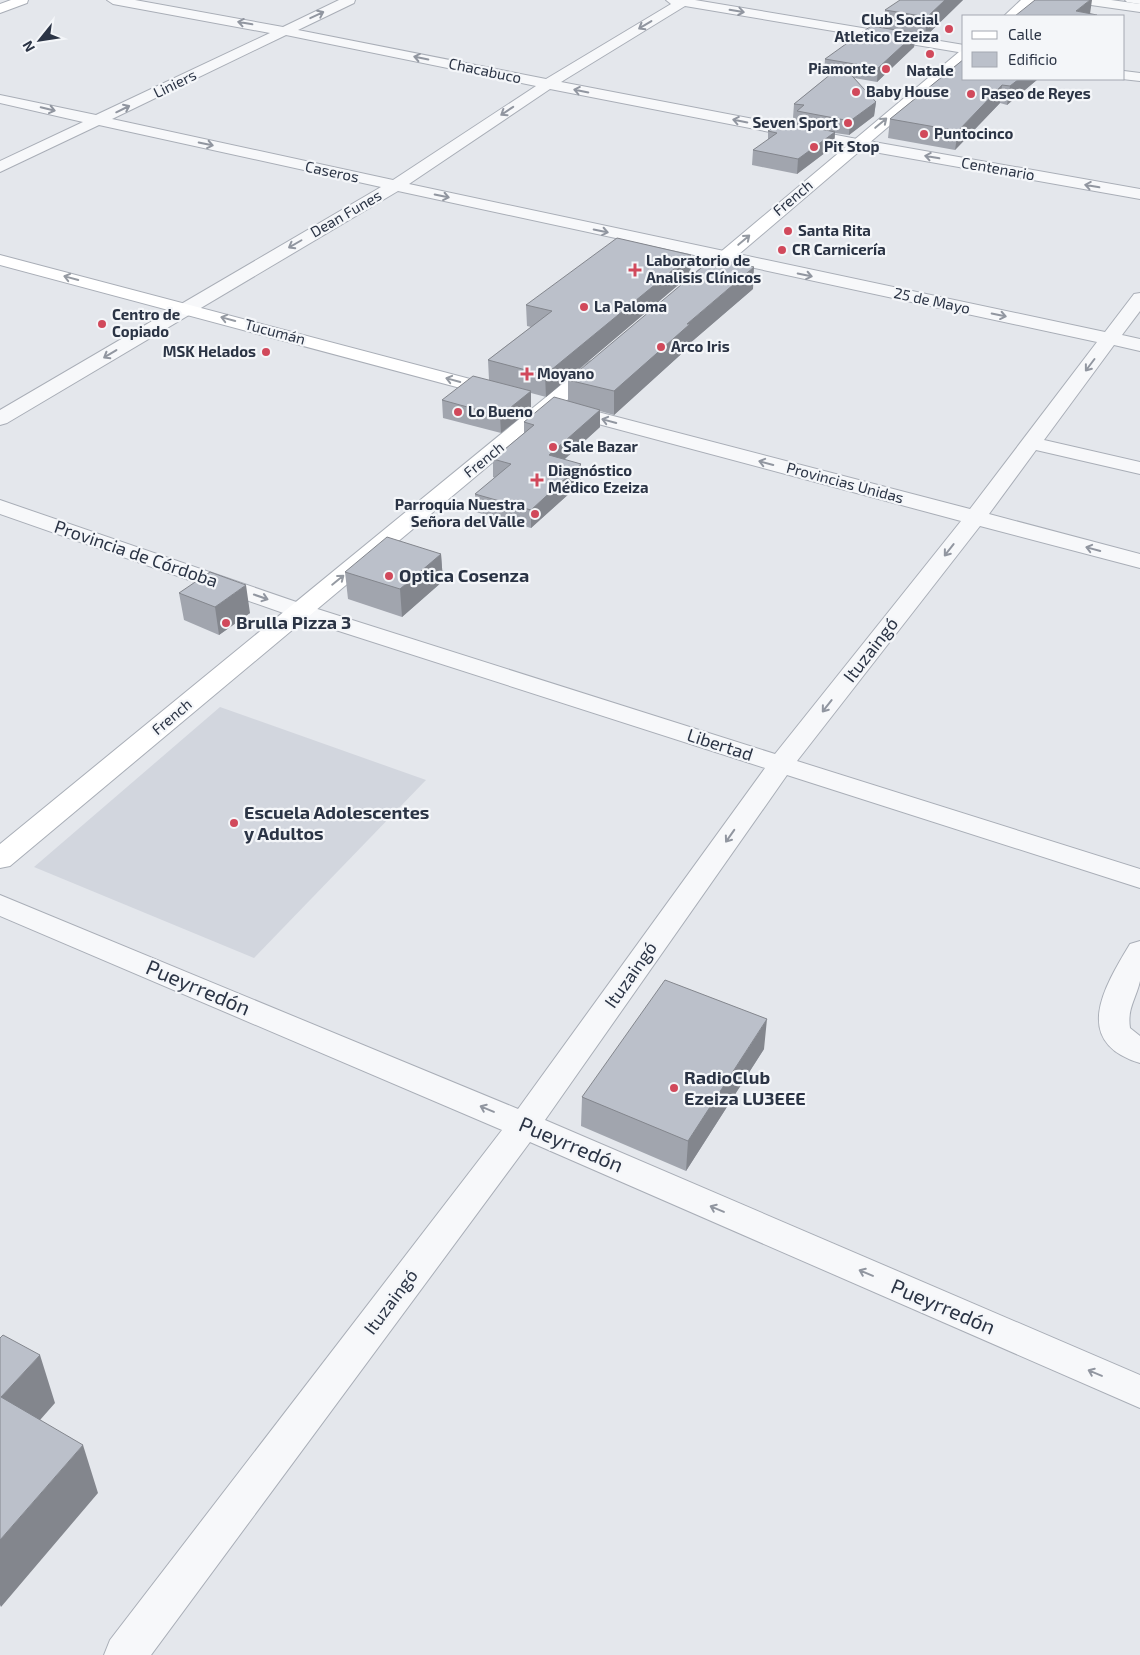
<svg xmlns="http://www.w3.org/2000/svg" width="1140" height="1655" font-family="'Exo 2',sans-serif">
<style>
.built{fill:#d2d6de}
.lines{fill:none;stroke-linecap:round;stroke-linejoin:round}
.lane-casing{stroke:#a9aeb7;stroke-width:2}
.street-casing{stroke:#a9aeb7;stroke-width:2}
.secondary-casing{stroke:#a9aeb7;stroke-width:2}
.lane{fill:#f7f8fa;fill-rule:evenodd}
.street{fill:#f7f8fa;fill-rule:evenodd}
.secondary{fill:#fff;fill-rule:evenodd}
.wall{fill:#a1a5ae}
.shaded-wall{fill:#83868d}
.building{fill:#bbc0ca;stroke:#83868d}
.oneway{stroke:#9196a0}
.oneway2{stroke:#959aa2}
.poi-dot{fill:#d1495b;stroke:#f4f6f9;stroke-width:2}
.labels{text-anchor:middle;stroke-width:4.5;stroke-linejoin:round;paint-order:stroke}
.far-poi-label{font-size:15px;font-weight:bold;fill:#2b3445;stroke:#f4f6f9;text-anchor:start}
.far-street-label{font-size:15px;fill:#2b3445;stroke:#f4f6f9}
.street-label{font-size:18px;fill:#2b3445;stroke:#f4f6f9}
.poi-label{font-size:18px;font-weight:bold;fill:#2b3445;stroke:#f4f6f9;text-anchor:start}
.near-street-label{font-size:21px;fill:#2b3445;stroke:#f4f6f9}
</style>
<rect width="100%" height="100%" fill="#e4e7ec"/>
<path class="built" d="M220,707L426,780L254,958L34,867Z"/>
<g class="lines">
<defs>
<path id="lane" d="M1125,0H1140V4L1127,2Z"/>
<path id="street" d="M107,0H135L283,27L339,0H355L354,3L298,30L546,79L671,4L666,0H695L964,45V53L685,6L561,82L857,139L1140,189V199L857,149L550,89L409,184L1105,332L1134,294L1140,293V311L1122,335L1140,339V351L1114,345L1044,440L1140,462V474L1036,450L989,514L1140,554V568L980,526L797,761L1140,869V888L787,775L545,1120L1140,1375V1408L530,1142L151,1655H104L110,1640L502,1130L0,916V895L518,1109L765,768L292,616L0,514V500L308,606L775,754L961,521L557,413L554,409L557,405L564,403L571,405L970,509L1097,342L398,191L7,423L0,425V410L381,187L99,125L0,172V161L83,122L0,103V95L96,115L270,33L113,4ZM286,35L536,86L393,180L112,119Z
M1078,0H1111L1140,4V12L1084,4Z
M1124,71L1140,73V81L1122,79H1124Z
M1140,941C1140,953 1140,969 1140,981C1136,999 1127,1008 1130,1028L1140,1036V1063C1071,1042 1104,987 1130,944Z"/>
<path id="secondary" d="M11,0H28L27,3L0,13V4Z
M1021,0H1035L1018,16H1004Z
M964,51V62L698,289L692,290L686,289L683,285L686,281L959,52Z
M0,255L508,389L511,393L508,397L501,399L494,397L0,265Z
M596,360L603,362L606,366L603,370L10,866L0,868V844L589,362Z"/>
</defs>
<use href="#lane" class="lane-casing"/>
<use href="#street" class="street-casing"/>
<use href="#secondary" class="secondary-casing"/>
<use href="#lane" class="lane"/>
<use href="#street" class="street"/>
<use href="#secondary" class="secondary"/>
</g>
<path class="wall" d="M963,0L925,37L916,35L914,47L877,82L854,78L876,102L874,116L849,135L835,133L834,146L797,174L752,165L753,150L768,140V131L796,124V119L793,118L794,104L831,74L824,72L825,59L883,28L885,10Z
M964,59L1038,79L1007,105L1000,103L955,150L888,138L890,119Z
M691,255L690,275L546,397L531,393V409L501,433L443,418L442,400L489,380L488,360L531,327L527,326L526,305Z
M753,289L689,344V347L614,415L600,411V427L564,460L581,464V483L531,528L476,512L475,494L495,478L493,477V459L524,433V422L568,401V380Z
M441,554L443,581L402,617L348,599L345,572Z
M179,593L250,613L219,635L184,620Z
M764,1049L686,1171L581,1126L582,1097Z"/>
<path class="shaded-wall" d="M945,0H963L925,37L927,17Z
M1090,0H1092L1090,14L1076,11Z
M916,33L914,47L877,82L878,68Z
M1019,79H1038L1007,105L1010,86Z
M1002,85L1000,103L955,150L958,131Z
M876,102L874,116L849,135L850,121Z
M835,132L834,146L797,174L798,159Z
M691,255L690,275L546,397L545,375Z
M754,267L753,289L689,344V347L614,415V391L687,324Z
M531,391V409L501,433L500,416Z
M600,410V427L549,473V455Z
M581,464V483L531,528V510Z
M441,554L443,581L402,617L400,589Z
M246,585L250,613L219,635L215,607Z
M767,1019L764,1049L686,1171L688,1141Z
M40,1355L55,1403L18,1445L1,1397Z
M83,1445L98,1493L1,1607L0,1605V1540Z"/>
<path class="building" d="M900,0H945L927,17L885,10Z
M1035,0H1090L1076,11L1097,15L1095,16H1015Z
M871,26L916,33L878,68L825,59Z
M964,59V79H1019L1010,86L1002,85L958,131L890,119Z
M842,65L876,102L850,121L797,111L804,105L794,104Z
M782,121L835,132L798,159L753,150L777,133L768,131Z
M617,238L691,255L545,375L488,360L552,311L526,305Z
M713,258L754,267L687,324H690L614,391L568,380Z
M473,376L531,391L500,416L442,400Z
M554,397L600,410L549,455L581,464L531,510L475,494L511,464L493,459L534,425L524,422Z
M387,537L441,554L400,589L345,572Z
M210,572L246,585L215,607L179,593Z
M665,980L767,1019L688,1141L582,1097Z
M3,1335L40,1355L1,1397L83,1445L0,1540V1338Z"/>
<defs><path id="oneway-shaft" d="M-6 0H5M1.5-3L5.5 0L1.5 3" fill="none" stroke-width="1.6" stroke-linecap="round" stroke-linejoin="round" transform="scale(1.25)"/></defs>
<g class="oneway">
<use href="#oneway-shaft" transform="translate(737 11) rotate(9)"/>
<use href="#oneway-shaft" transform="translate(317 15) rotate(-25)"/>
<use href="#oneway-shaft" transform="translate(245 23) rotate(-170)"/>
<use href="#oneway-shaft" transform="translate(645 25) rotate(149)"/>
<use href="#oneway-shaft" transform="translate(421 58) rotate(-168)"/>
<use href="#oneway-shaft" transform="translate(581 91) rotate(-169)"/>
<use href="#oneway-shaft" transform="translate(48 109) rotate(13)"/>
<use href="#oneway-shaft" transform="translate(123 109) rotate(-26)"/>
<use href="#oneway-shaft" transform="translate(507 111) rotate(146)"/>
<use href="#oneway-shaft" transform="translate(740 121) rotate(-169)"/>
<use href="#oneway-shaft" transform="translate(206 144) rotate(12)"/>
<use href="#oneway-shaft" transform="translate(932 157) rotate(-170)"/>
<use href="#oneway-shaft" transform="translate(1092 186) rotate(-170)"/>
<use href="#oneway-shaft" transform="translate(442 196) rotate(12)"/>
<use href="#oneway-shaft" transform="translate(601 231) rotate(12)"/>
<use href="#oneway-shaft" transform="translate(295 244) rotate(150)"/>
<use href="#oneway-shaft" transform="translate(805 275) rotate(12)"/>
<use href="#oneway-shaft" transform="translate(999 315) rotate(12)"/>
<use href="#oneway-shaft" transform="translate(110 354) rotate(149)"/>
<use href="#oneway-shaft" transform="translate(1090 365) rotate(127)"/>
<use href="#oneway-shaft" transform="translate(609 421) rotate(-165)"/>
<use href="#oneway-shaft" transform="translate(766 463) rotate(-165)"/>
<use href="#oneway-shaft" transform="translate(1093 549) rotate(-165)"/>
<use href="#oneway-shaft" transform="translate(949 550) rotate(128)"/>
<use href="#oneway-shaft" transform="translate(261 597) rotate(19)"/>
<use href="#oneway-shaft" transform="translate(827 706) rotate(128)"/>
<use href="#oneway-shaft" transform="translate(730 836) rotate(125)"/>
<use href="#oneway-shaft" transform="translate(487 1109) rotate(-157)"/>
<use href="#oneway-shaft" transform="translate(717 1209) rotate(-157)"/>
<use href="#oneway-shaft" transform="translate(866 1273) rotate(-157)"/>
<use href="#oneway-shaft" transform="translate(1095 1373) rotate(-157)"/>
</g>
<g class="oneway2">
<use href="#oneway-shaft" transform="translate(881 123) rotate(-40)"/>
<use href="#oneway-shaft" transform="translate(744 240) rotate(-40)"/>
<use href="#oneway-shaft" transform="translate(71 278) rotate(-165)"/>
<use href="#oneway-shaft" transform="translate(228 319) rotate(-165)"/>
<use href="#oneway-shaft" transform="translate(453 380) rotate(-165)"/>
<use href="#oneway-shaft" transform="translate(338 580) rotate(-39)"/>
</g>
<g class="poi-dot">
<circle cx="949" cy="29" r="5"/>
<circle cx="930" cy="54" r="5"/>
<circle cx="886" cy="69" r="5"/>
<circle cx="856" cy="92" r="5"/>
<circle cx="971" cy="94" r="5"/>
<circle cx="848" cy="123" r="5"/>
<circle cx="924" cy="134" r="5"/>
<circle cx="814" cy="147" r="5"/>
<circle cx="788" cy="231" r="5"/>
<circle cx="782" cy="250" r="5"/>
<path d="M632.5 262.5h5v5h5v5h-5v5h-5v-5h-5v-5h5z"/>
<circle cx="584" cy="307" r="5"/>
<circle cx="102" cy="324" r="5"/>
<circle cx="661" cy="347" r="5"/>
<circle cx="266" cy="352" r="5"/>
<path d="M524.5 366.5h5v5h5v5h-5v5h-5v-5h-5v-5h5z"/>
<circle cx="458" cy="412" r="5"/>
<circle cx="553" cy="447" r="5"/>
<path d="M534.5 472.5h5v5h5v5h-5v5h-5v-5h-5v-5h5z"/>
<circle cx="535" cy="514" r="5"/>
<circle cx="389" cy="576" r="5"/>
<circle cx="226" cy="623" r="5"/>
<circle cx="234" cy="823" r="5"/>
<circle cx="674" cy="1088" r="5"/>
</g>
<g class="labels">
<g class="far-poi-label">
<text x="939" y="25" text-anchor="end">Club Social<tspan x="939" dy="17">Atletico Ezeiza</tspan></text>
<text x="876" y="74" text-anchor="end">Piamonte</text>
<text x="930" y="76" text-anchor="middle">Natale</text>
<text x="866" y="97">Baby House</text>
<text x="981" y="99">Paseo de Reyes</text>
<text x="838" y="128" text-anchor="end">Seven Sport</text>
<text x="934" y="139">Puntocinco</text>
<text x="824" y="152">Pit Stop</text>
<text x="798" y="236">Santa Rita</text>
<text x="792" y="255">CR Carnicería</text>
<text x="646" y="266">Laboratorio de<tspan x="646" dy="17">Analisis Clínicos</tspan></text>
<text x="594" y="312">La Paloma</text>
<text x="112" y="320">Centro de<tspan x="112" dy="17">Copiado</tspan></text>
<text x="671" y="352">Arco Iris</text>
<text x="256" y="357" text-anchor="end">MSK Helados</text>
<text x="537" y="379">Moyano</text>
<text x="468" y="417">Lo Bueno</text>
<text x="563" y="452">Sale Bazar</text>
<text x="548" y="476">Diagnóstico<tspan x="548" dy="17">Médico Ezeiza</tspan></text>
<text x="525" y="510" text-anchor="end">Parroquia Nuestra<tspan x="525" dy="17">Señora del Valle</tspan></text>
</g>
<g class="far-street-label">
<text transform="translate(485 71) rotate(12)" y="5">Chacabuco</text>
<text transform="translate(175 84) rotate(-26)" y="5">Liniers</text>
<text transform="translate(998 169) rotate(10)" y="5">Centenario</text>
<text transform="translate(332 172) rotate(12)" y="5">Caseros</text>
<text transform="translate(793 198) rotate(-40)" y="5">French</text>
<text transform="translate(346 214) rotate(-30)" y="5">Dean Funes</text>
<text transform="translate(932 301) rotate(12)" y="5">25 de Mayo</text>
<text transform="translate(275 332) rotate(15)" y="5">Tucumán</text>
<text transform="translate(484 460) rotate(-39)" y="5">French</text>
<text transform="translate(845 483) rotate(15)" y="5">Provincias Unidas</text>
<text transform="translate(172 717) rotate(-40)" y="5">French</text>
</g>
<g class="street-label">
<text transform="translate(136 554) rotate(19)" y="6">Provincia de Córdoba</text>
<text transform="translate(871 650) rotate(-52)" y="6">Ituzaingó</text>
<text transform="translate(720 745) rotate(18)" y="6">Libertad</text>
<text transform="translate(631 975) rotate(-55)" y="6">Ituzaingó</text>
<text transform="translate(391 1302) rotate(-53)" y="6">Ituzaingó</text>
</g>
<g class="poi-label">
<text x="399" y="582">Optica Cosenza</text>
<text x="236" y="629">Brulla Pizza 3</text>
<text x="244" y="819">Escuela Adolescentes<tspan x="244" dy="21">y Adultos</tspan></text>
<text x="684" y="1084">RadioClub<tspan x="684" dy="21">Ezeiza LU3EEE</tspan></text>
</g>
<g class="near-street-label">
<text transform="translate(198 988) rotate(23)" y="7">Pueyrredón</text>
<text transform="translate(571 1145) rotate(23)" y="7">Pueyrredón</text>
<text transform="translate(943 1307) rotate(23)" y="7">Pueyrredón</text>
</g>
</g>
<rect x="962" y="15" width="162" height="65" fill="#f4f6f9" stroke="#a4a8b1"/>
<rect x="972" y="31" width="25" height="8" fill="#ffffff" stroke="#a4a8b1"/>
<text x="1008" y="40" font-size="15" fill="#2b3445">Calle</text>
<rect x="972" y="52" width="25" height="15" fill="#bbc0ca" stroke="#a4a8b1"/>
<text x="1008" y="65" font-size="15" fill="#2b3445">Edificio</text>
<g transform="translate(40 40) rotate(240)" stroke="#f4f6f9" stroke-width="4" paint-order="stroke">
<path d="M0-4L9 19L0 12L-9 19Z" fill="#2b3445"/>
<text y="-8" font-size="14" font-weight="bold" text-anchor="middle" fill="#2b3445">N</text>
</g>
</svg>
